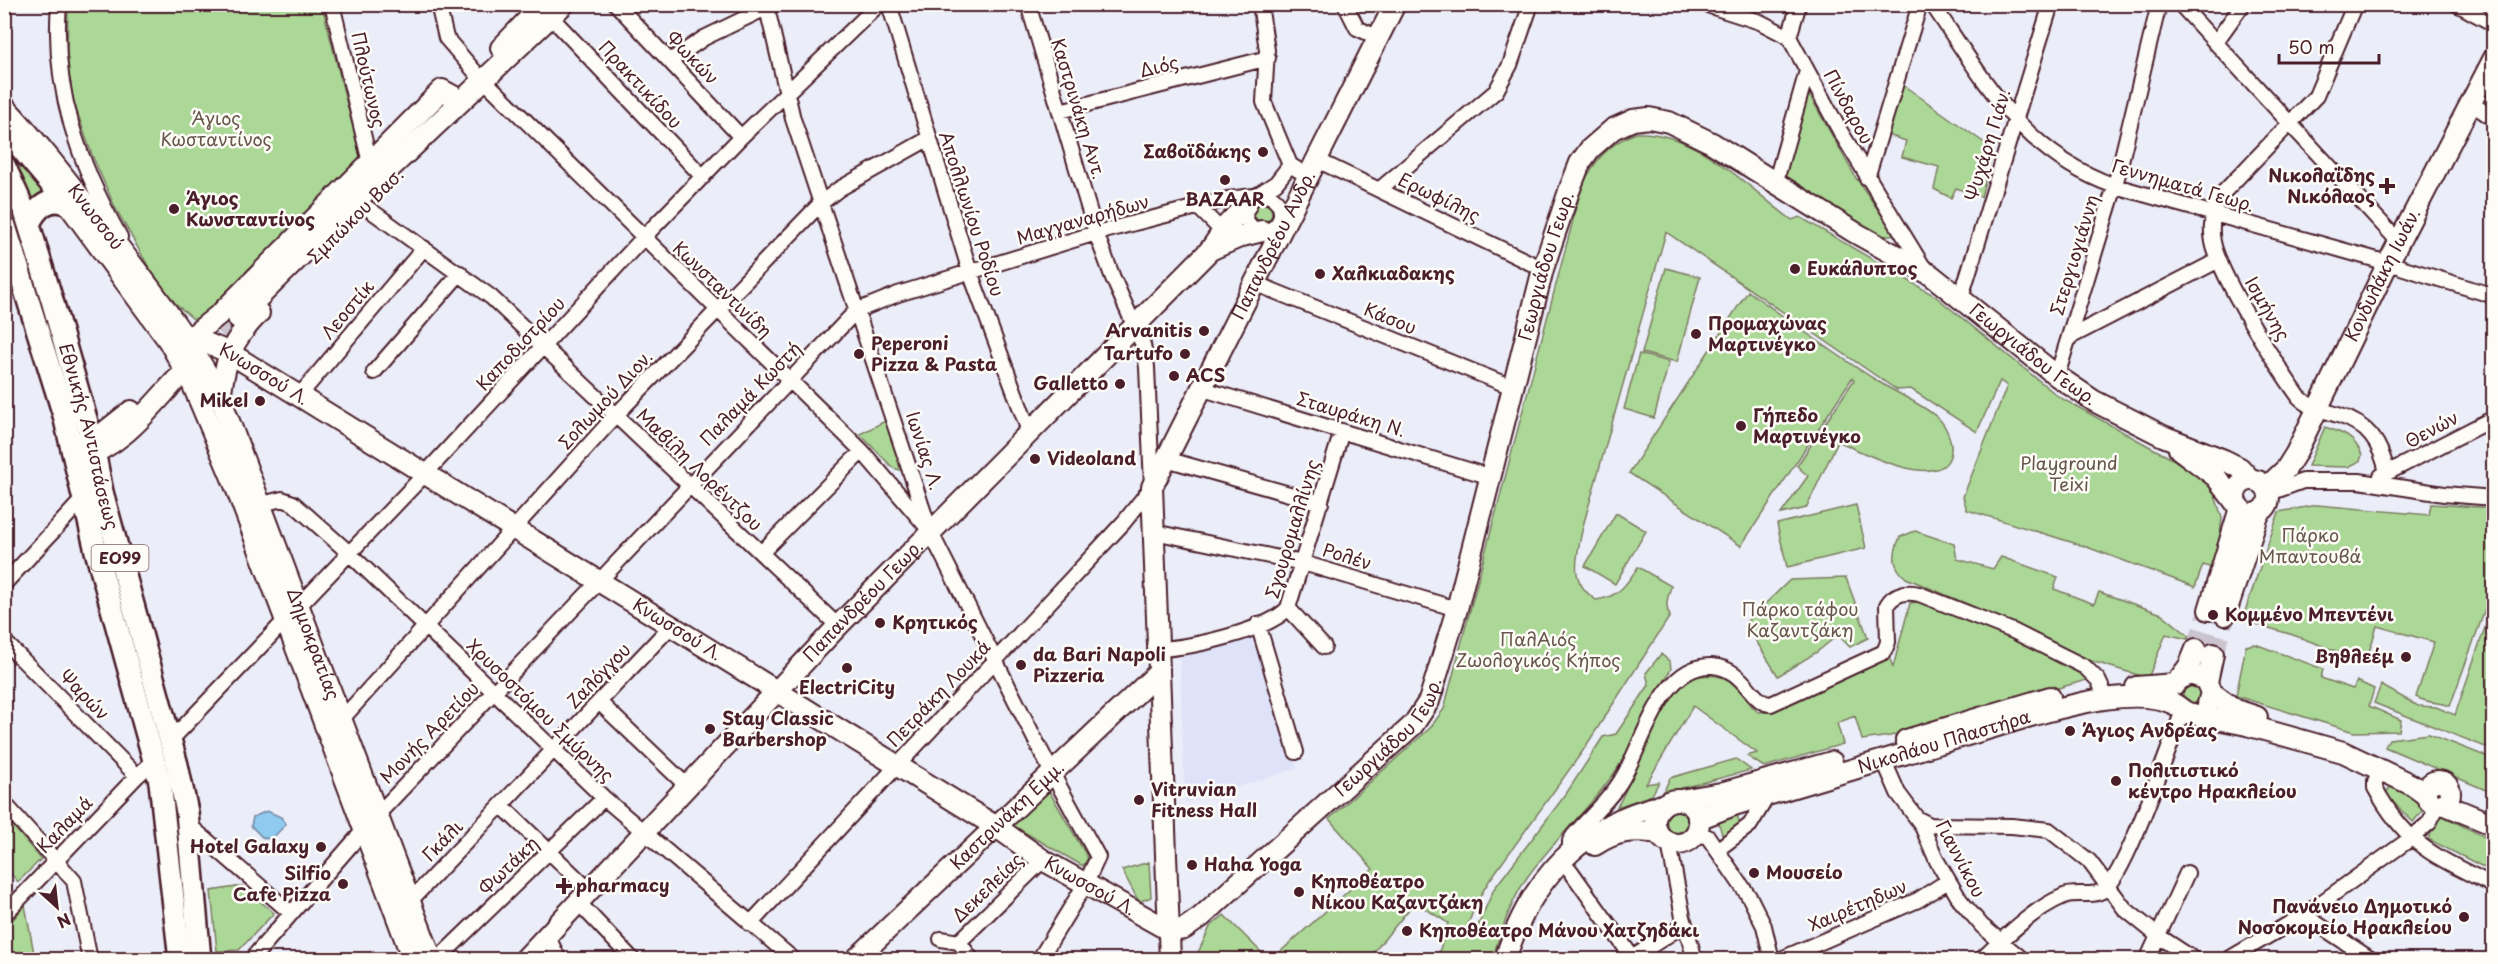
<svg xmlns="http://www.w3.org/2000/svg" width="2498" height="964" font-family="'Playpen Sans',sans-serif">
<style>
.built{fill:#dee3f9}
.green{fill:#acd897;stroke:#7b7c61;stroke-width:1.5}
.water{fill:#8fcaef;stroke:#7386a1;stroke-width:1.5}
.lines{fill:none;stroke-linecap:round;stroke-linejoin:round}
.secondary-tunnel{stroke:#cbc4cf;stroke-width:20;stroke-dasharray:20 10;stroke-linecap:butt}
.street-casing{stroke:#4a1f2b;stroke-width:18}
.secondary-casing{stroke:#4a1f2b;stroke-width:24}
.primary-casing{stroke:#4a1f2b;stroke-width:26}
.street{stroke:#fdfcf7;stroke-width:14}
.secondary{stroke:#fdfcf7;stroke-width:20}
.primary{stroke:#fdfcf7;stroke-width:21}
.poi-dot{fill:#4a1f2b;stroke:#fdfcf7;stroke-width:2}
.labels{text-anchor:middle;stroke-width:5;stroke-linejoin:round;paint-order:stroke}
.shield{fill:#fdfcf7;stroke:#806168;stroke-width:1.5}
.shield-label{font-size:16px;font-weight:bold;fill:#4a1f2b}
.street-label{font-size:18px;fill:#4a1f2b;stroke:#fdfcf7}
.park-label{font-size:18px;fill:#67564b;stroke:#fdfcf7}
.poi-label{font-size:18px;font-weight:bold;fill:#4a1f2b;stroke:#fdfcf7;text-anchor:start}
</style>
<rect width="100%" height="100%" fill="#ebedf8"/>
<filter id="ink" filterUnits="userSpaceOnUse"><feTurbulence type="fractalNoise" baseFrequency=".0167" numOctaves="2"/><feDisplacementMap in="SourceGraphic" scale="12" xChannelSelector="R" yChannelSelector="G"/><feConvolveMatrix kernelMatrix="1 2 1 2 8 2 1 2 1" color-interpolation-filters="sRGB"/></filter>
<g filter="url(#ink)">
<path class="built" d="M1254,634L1297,768L1204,798L1185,802L1180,658Z"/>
<path class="green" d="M68,5H322L361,160L204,319H193L167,296L156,280L115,207L92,155L73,100L67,60Z
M1903,85L1993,149L1981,197L1956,188L1951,198L1934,189L1939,167L1902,157L1906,141L1888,135Z
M1806,89L1856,178L1895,234L1879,237L1783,179Z
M1636,133C1696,130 1747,187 1792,220L1800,217L1935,296L2059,397L2174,460L2200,477L2214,492L2222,518L2219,544L2212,568L2203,565L2195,587L2084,546L1967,510L1963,497L2007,386L2000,381L1977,432L1911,389L1897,390L1666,232L1583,526C1577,557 1567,580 1596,600C1619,597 1626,585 1638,567L1671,586C1668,597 1664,606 1670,616L1582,752L1489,881L1477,901L1465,932L1473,937L1494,889L1566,794L1603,737L1616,734L1649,685L1646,673L1661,654L1670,662L1671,669C1653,701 1639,736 1619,766C1593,806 1556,837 1528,876C1511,900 1501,932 1492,959H1437L1448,923L1415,902L1368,959L1271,960L1373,869L1329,819L1430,728L1444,709L1582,186C1594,161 1609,143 1636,133Z
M12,148L50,192L32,202L8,150Z
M1254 213a9 9 0 1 1 18 0a9 9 0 1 1-18 0Z
M1666,268L1700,277L1677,362L1642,353Z
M1748,291C1791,322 1834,354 1879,382C1898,394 1922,404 1938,418C1946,425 1952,441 1951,451C1946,496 1857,450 1838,441L1806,508L1781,514L1808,476L1797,466L1854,380L1852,378L1741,546L1629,473Z
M1639,354L1669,362L1654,418L1624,409Z
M887,420L903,468L900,470L893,468L860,434Z
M2325,427C2343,433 2354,436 2362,455L2360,461L2348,467L2308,466Z
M2431,504L2493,508V596H2490L2450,706C2438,702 2427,703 2416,697L2434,642L2377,626L2366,662L2293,635L2242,620L2279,512L2317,505L2429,515Z
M1856,505L1866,548L1787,567L1777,524Z
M1616,513L1646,531L1615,584L1585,566Z
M1915,531L1954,544L1957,559L1993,569L2001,557L2058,577L2054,589L2094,604L2099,592L2162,614L2189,636L2188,639L2166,634L2148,678L2088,660L2012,623L1906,578C1891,566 1893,553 1900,537Z
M1846,578L1868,638L1850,647L1838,635L1817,652L1778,676L1745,623L1790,580Z
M1921,602L1996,629L2090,679L1890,736L1862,740L1855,716L1837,723L1843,744L1764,767L1747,756L1757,753L1693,706L1646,784L1659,782L1652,795L1617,807C1638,771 1654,713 1682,685C1694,673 1717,673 1730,681C1742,688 1747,704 1758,712H1771L1889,657L1893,667L1910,603Z
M2493,604V750L2374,703L2381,685L2418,706L2436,707L2455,715Z
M2255,644L2323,669L2321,678L2353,689L2357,681L2374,689L2369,706L2401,720L2399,731L2354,732L2236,696L2246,646Z
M2183 694a9 9 0 1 1 18 0a9 9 0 1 1-18 0Z
M2429,734L2493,759V793L2385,747L2389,739Z
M1736,759L1751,770L1663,793L1670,778Z
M2391,786C2403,791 2419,796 2423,810L2413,822L2385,794Z
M1049,791L1088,858L1083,866L1012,825Z
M1666 822a11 11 0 1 1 22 0a11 11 0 1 1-22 0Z
M1736,812L1740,824L1723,838L1718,820Z
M2441,815L2493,841V872L2428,839Z
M5,817L41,859L18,882L5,867Z
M1149,862L1151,897L1139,902L1122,870Z
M242,886L274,913L239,950L217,951L211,891Z
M25,905L35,959H5V929Z
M1224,915L1268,959H1195L1210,927Z"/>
<path class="water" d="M267,811L281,817L286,824L271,840L262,837L251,826L253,817Z"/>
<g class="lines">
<path class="secondary-tunnel" d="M200,356L238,318
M2196,649L2209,610
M2213,654L2225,615"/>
<defs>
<path id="street" d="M59,4C52,89 79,164 120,237
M332,4L370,163
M438,4L446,38L476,73
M616,4L741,137
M766,4L793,119L930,531L1052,773L1098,857L1086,883L1039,960
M889,4L970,272L1029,431
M1260,4L1267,50L1264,102L1290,165
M1345,4L1357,28L1379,38
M1704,4L1760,22L1789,37L1840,131L1925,270
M1932,4C1985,81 2022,153 2115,186L2388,263L2494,296
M2180,4L2399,242
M2457,4L2494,24
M2354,6L2316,96L2220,196C2213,210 2210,226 2213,242C2220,277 2276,365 2299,397C2310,408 2323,410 2338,415C2368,424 2381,443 2387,473
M551,17L703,177
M1789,37L1799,4
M2215,43L2243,4
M670,61L704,38L766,8
M484,80L862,451L926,526
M2471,103L2494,119
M1060,111L1268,58
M1317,160L1543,269
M1867,178L1920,4
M1775,184L1807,71
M1380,189L1496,91L1510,65L1531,4
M1259,194L1276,183L1290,165L1308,176
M1245 213a18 18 0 1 1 36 0a18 18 0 1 1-36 0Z
M366,207L491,297L838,626
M1198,207L1222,231
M1254,283L1512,387
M1961,297L2051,4
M2070,337L2219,260
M374,372L460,273
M2057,376L2115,186L2159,4
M1200,388L1491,477
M299,396L424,248
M1166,459L1321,503
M2381,476L2494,418
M2270,493L2303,481H2359L2444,494L2494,498
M262,504L282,499L293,503L348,552L604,798L794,960
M1154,532L1303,563L1457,609
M761,553L862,451
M4,584L83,499
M1288,608L1324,647
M1258,624L1296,752
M4,641L137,776
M1158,649C1189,648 1268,631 1288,608L1342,431
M599,702L687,786
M341,720L616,415L821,203L839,189L928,139
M170,741L424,475L643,238L741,137L879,4
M1884,761L1898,793L1921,824L1937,861L1960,900L1982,926L2023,960
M2384,772L2375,781V788C2408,848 2436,856 2494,886
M4,803L74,881L90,960
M502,806L589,890
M1918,819L1930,825L2012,826L2049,830L2089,861L2125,909L2157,935L2195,960
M189,825L291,913
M1696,833L1708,837L1750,898L1764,926L1772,960
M1669,843L1683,917L1695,960
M1717,850L1750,825L1768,795
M1570,852V841L1574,835C1590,816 1610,800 1622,779C1644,743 1661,664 1712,666C1745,668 1752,705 1771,704L1884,652L1888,642L1887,605C1894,593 1907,591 1919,594L2013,631L2085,667L2098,680L2107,699
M1570,870L1632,957
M410,901L671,626
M578,902L633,960
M4,915L137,776L154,761
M2304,915L2372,960
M750,924L1124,522L1152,487L1147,367L1143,345L1113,278L1096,233L1028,4
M547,935L559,960
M941,939L959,942
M256,954L377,815L856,311L898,294L1096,233L1228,199L1254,196
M437,960L604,798
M972,960L959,942L1043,860
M1629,960L1685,924
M1779,960L1918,900L1948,881
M1981,960C2005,937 2033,909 2064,896C2077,891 2092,898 2104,890C2126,875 2170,743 2183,711
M2147,960L2187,873
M2227,960L2304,915L2410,839L2429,823L2438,805"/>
<g id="secondary">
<path d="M501,48L543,4"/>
<path id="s1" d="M4,106C39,143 69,183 100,223C144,279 187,334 220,397L432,960"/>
<path d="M68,204L168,340L192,383L235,485L413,960"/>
<path d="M1210,250L1242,236L1262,231"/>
<path d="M238,318L364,193L564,4"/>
<path id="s2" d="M182,333L228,352L995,826L1043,860L1170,931L1184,929L1201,917L1413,725L1429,701L1457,609L1543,269L1569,191L1580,163L1590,149L1613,129L1633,120L1649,118L1669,122L1712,143L1854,232L1931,275L2057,376L2094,401L2163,436L2224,460L2240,468L2250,479"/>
<path d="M191,337L221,313L442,90L453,96"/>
<path d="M220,397C226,358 231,341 259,313"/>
<path d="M77,444L102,434L131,411"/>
<path d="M2179,449L2216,477L2238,506"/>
<path d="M80,458C122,446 148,410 177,379"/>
<circle cx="2252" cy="497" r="17"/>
<path id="s3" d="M2267,487L2286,469L2296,453L2388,263L2494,58"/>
<path d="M2209,610L2240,508"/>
<path d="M2225,615L2259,513"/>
<path d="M2178,680L2190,674L2205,679L2211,692L2208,704"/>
<path d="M2207,682L2213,654"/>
<path d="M2176,683L2189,666L2196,649"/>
<path d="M2136,687L2175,684"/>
<path d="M2211,692L2236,710L2257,717"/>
<path d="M1906,740L2050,697"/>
<circle cx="2438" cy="793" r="12"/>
<path d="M1680,800L1721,793L1832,762"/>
<circle cx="1677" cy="822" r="22"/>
<path d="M2443,804L2494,825"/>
<path id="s4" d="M1698,819L1734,805L2034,715C2071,705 2135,687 2172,703C2178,705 2181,710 2188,713L2247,725L2343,752L2412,785L2426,795"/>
<path d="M1595,845C1616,831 1634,829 1658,833"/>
<path id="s5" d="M524,960L838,626L1210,250L1227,225L1246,205"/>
<path id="s6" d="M855,960L1159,672"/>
<path id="s7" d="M1170,960L1152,487L1395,4"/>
<path d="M1505,960C1529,881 1582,823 1663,805"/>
</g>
<g id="primary">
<path d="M4,128L68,204"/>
<path id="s8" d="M4,165L25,212L52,300L92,440L102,492L177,765L187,812L200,960"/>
<path d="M4,223L64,415L96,551L160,782L180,960"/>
<path d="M29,224C36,208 50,195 68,204"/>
</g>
</defs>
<use href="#street" class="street-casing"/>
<use href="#secondary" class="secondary-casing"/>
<use href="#primary" class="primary-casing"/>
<use href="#street" class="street"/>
<use href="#secondary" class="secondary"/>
<use href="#primary" class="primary"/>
</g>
</g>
<g class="poi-dot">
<circle cx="1263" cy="152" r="6"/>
<circle cx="1225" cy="180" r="6"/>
<path d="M2384 177h6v6h6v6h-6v6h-6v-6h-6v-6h6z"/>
<circle cx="174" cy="209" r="6"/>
<circle cx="1795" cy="269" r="6"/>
<circle cx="1320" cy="274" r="6"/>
<circle cx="1204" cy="331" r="6"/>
<circle cx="1696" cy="334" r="6"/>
<circle cx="859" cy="354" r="6"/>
<circle cx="1185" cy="354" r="6"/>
<circle cx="1174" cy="376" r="6"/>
<circle cx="1120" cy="384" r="6"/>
<circle cx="260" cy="401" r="6"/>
<circle cx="1741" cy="426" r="6"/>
<circle cx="1035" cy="459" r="6"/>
<circle cx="2213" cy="615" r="6"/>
<circle cx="880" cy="623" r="6"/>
<circle cx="2406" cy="657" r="6"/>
<circle cx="1021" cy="665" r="6"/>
<circle cx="847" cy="668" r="6"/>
<circle cx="710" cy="729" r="6"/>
<circle cx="2070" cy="731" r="6"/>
<circle cx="2116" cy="781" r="6"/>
<circle cx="1139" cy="800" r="6"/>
<circle cx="321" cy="847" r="6"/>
<circle cx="1192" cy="865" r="6"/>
<circle cx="1754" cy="873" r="6"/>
<circle cx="343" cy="884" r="6"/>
<path d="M561 877h6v6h6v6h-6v6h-6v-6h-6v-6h6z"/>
<circle cx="1299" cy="892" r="6"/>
<circle cx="2464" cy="917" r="6"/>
<circle cx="1407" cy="931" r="6"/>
</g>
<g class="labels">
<rect class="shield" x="91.5" y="545" width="57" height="26" rx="4.5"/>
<g class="shield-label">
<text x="120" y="564">ΕΟ99</text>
</g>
<g class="street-label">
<text transform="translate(692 58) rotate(46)" y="6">Φωκών</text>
<text transform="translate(1159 67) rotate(-14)" y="6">Διός</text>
<text transform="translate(368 80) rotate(77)" y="6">Πλούτωνος</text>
<text transform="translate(640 85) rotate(47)" y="6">Πρακτικίδου</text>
<text transform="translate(1848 107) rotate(61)" y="6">Πίνδαρου</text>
<text transform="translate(1078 109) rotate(73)" y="6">Καστρινάκη Αντ.</text>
<text transform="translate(1988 145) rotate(-73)" y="6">Ψυχάρη Γιάν.</text>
<text transform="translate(2183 186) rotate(16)" y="6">Γεννηματά Γεωρ.</text>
<text transform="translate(1439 198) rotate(26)" y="6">Ερωφίλης</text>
<text transform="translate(971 214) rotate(72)" y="6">Απολλωνίου Ροδίου</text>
<text transform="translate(356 216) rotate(-45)" y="6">Σμπώκου Βασ.</text>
<text dy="6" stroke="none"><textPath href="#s1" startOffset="144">Κνωσσού</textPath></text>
<text transform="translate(1083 220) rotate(-16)" y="6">Μαγγαναρήδων</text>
<text dy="6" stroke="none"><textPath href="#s7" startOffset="744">Παπανδρέου Ανδρ.</textPath></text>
<text transform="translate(2075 255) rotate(-73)" y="6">Στεργιογιάννη</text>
<text dy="6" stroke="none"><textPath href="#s2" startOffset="1956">Γεωργιάδου Γεωρ.</textPath></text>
<text dy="6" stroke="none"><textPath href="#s3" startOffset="243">Κονδυλάκη Ιωάν.</textPath></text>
<text transform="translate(722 290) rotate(44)" y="6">Κωνσταντινίδη</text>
<text transform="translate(2267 309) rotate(60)" y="6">Ισμήνης</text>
<text transform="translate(348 310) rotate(-50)" y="6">Λεοστίκ</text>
<text transform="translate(1390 319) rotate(22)" y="6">Κάσου</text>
<text transform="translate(521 344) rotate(-47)" y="6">Καποδιστρίου</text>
<text dy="6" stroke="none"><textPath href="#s2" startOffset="2604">Γεωργιάδου Γεωρ.</textPath></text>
<text dy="6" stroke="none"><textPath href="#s2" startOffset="92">Κνωσσού Λ.</textPath></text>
<text transform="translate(751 394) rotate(-46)" y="6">Παλαμά Κωστή</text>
<text transform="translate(606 400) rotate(-47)" y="6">Σολωμού Διον.</text>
<text transform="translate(1351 415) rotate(17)" y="6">Σταυράκη Ν.</text>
<text transform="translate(2432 430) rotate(-28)" y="6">Θενών</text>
<text dy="6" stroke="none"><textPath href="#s8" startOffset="285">Εθνικής Αντιστάσεως</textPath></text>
<text transform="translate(924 451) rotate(72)" y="6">Ιωνίας Λ.</text>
<text transform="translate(699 470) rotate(44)" y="6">Μαβίλη Λορέντζου</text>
<text transform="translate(1293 529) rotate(-73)" y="6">Σγουρομαλλίνης</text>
<text transform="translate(1347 557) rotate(17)" y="6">Ρολέν</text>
<text dy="6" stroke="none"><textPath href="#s5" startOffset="494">Παπανδρέου Γεωρ.</textPath></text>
<text dy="6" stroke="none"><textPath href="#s2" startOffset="578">Κνωσσού Λ.</textPath></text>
<text dy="6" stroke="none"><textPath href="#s1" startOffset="627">Δημοκρατίας</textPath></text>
<text transform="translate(599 676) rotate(-46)" y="6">Ζαλόγγου</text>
<text transform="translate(939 694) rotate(-46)" y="6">Πετράκη Λουκά</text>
<text transform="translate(84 695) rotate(46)" y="6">Ψαρών</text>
<text transform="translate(540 711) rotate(44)" y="6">Χρυσοστόμου Σμύρνης</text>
<text transform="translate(430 733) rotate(-46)" y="6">Μονής Αρετίου</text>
<text dy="6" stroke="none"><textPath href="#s2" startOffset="1452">Γεωργιάδου Γεωρ.</textPath></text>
<text dy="6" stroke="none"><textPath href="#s4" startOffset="258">Νικολάου Πλαστήρα</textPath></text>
<text dy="6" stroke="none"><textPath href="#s6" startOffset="210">Καστρινάκη Εμμ.</textPath></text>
<text transform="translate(65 825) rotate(-46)" y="6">Καλαμά</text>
<text transform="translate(443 841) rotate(-46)" y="6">Γκάλι</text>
<text transform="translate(1960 859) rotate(62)" y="6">Γιαννίκου</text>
<text transform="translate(509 866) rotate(-44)" y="6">Φωτάκη</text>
<text dy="6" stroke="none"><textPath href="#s2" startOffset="1064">Κνωσσού Λ.</textPath></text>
<text transform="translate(988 888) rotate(-44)" y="6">Δεκελείας</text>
<text transform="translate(1858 906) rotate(-23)" y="6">Χαιρέτηδων</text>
</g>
<g class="park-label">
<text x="216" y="125">Άγιος<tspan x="216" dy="21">Κωσταντίνος</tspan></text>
<text x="2069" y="470">Playground<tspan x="2069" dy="21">Teixi</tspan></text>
<text x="2310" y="542">Πάρκο<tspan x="2310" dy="21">Μπαντουβά</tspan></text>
<text x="1800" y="616">Πάρκο τάφου<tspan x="1800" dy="21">Καζαντζάκη</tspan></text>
<text x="1538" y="646">ΠαλΑιός<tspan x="1538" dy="21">Ζωολογικός Κήπος</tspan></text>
</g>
<g class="poi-label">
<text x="1251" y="158" text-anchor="end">Σαβοϊδάκης</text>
<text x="2375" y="182" text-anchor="end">Νικολαΐδης<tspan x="2375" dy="21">Νικόλαος</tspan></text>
<text x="186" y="205">Άγιος<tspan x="186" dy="21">Κωνσταντίνος</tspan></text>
<text x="1225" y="206" text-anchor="middle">BAZAAR</text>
<text x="1807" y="275">Ευκάλυπτος</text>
<text x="1332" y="280">Χαλκιαδακης</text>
<text x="1708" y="330">Προμαχώνας<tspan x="1708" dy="21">Μαρτινέγκο</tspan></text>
<text x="1192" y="337" text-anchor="end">Arvanitis</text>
<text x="871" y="350">Peperoni<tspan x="871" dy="21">Pizza &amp; Pasta</tspan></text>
<text x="1173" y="360" text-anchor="end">Tartufo</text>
<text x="1186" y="382">ACS</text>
<text x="1108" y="390" text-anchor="end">Galletto</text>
<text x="248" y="407" text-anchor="end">Mikel</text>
<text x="1753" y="422">Γήπεδο<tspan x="1753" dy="21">Μαρτινέγκο</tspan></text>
<text x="1047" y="465">Videoland</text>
<text x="2225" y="621">Κομμένο Μπεντένι</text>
<text x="892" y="629">Κρητικός</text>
<text x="1033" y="661">da Bari Napoli<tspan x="1033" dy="21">Pizzeria</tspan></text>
<text x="2394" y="663" text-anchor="end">Βηθλεέμ</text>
<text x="847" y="694" text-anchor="middle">ElectriCity</text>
<text x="722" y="725">Stay Classic<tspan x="722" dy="21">Barbershop</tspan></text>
<text x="2082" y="737">Άγιος Ανδρέας</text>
<text x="2128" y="777">Πολιτιστικό<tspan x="2128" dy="21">κέντρο Ηρακλείου</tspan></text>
<text x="1151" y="796">Vitruvian<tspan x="1151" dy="21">Fitness Hall</tspan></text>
<text x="309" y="853" text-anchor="end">Hotel Galaxy</text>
<text x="1204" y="871">Haha Yoga</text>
<text x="1766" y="879">Μουσείο</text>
<text x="331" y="880" text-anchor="end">Silfio<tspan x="331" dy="21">Cafe Pizza</tspan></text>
<text x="1311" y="888">Κηποθέατρο<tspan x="1311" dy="21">Νίκου Καζαντζάκη</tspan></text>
<text x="576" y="892">pharmacy</text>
<text x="2452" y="913" text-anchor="end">Πανάνειο Δημοτικό<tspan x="2452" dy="21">Νοσοκομείο Ηρακλείου</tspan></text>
<text x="1419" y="937">Κηποθέατρο Μάνου Χατζηδάκι</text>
</g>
</g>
<rect width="2498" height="964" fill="none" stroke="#fdfcf7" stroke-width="24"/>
<rect x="12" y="12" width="2474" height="940" fill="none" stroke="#4a1f2b" stroke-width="2" filter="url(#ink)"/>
<g transform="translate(57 907) rotate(153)" stroke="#fdfcf7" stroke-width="4.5" paint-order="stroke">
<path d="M0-4.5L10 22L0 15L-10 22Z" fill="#4a1f2b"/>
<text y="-9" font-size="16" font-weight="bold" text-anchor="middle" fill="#4a1f2b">N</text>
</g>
<path d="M2279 54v9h100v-9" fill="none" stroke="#4a1f2b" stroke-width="3"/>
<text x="2288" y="54" font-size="18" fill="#4a1f2b" stroke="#fdfcf7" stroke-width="4.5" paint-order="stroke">50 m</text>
</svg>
